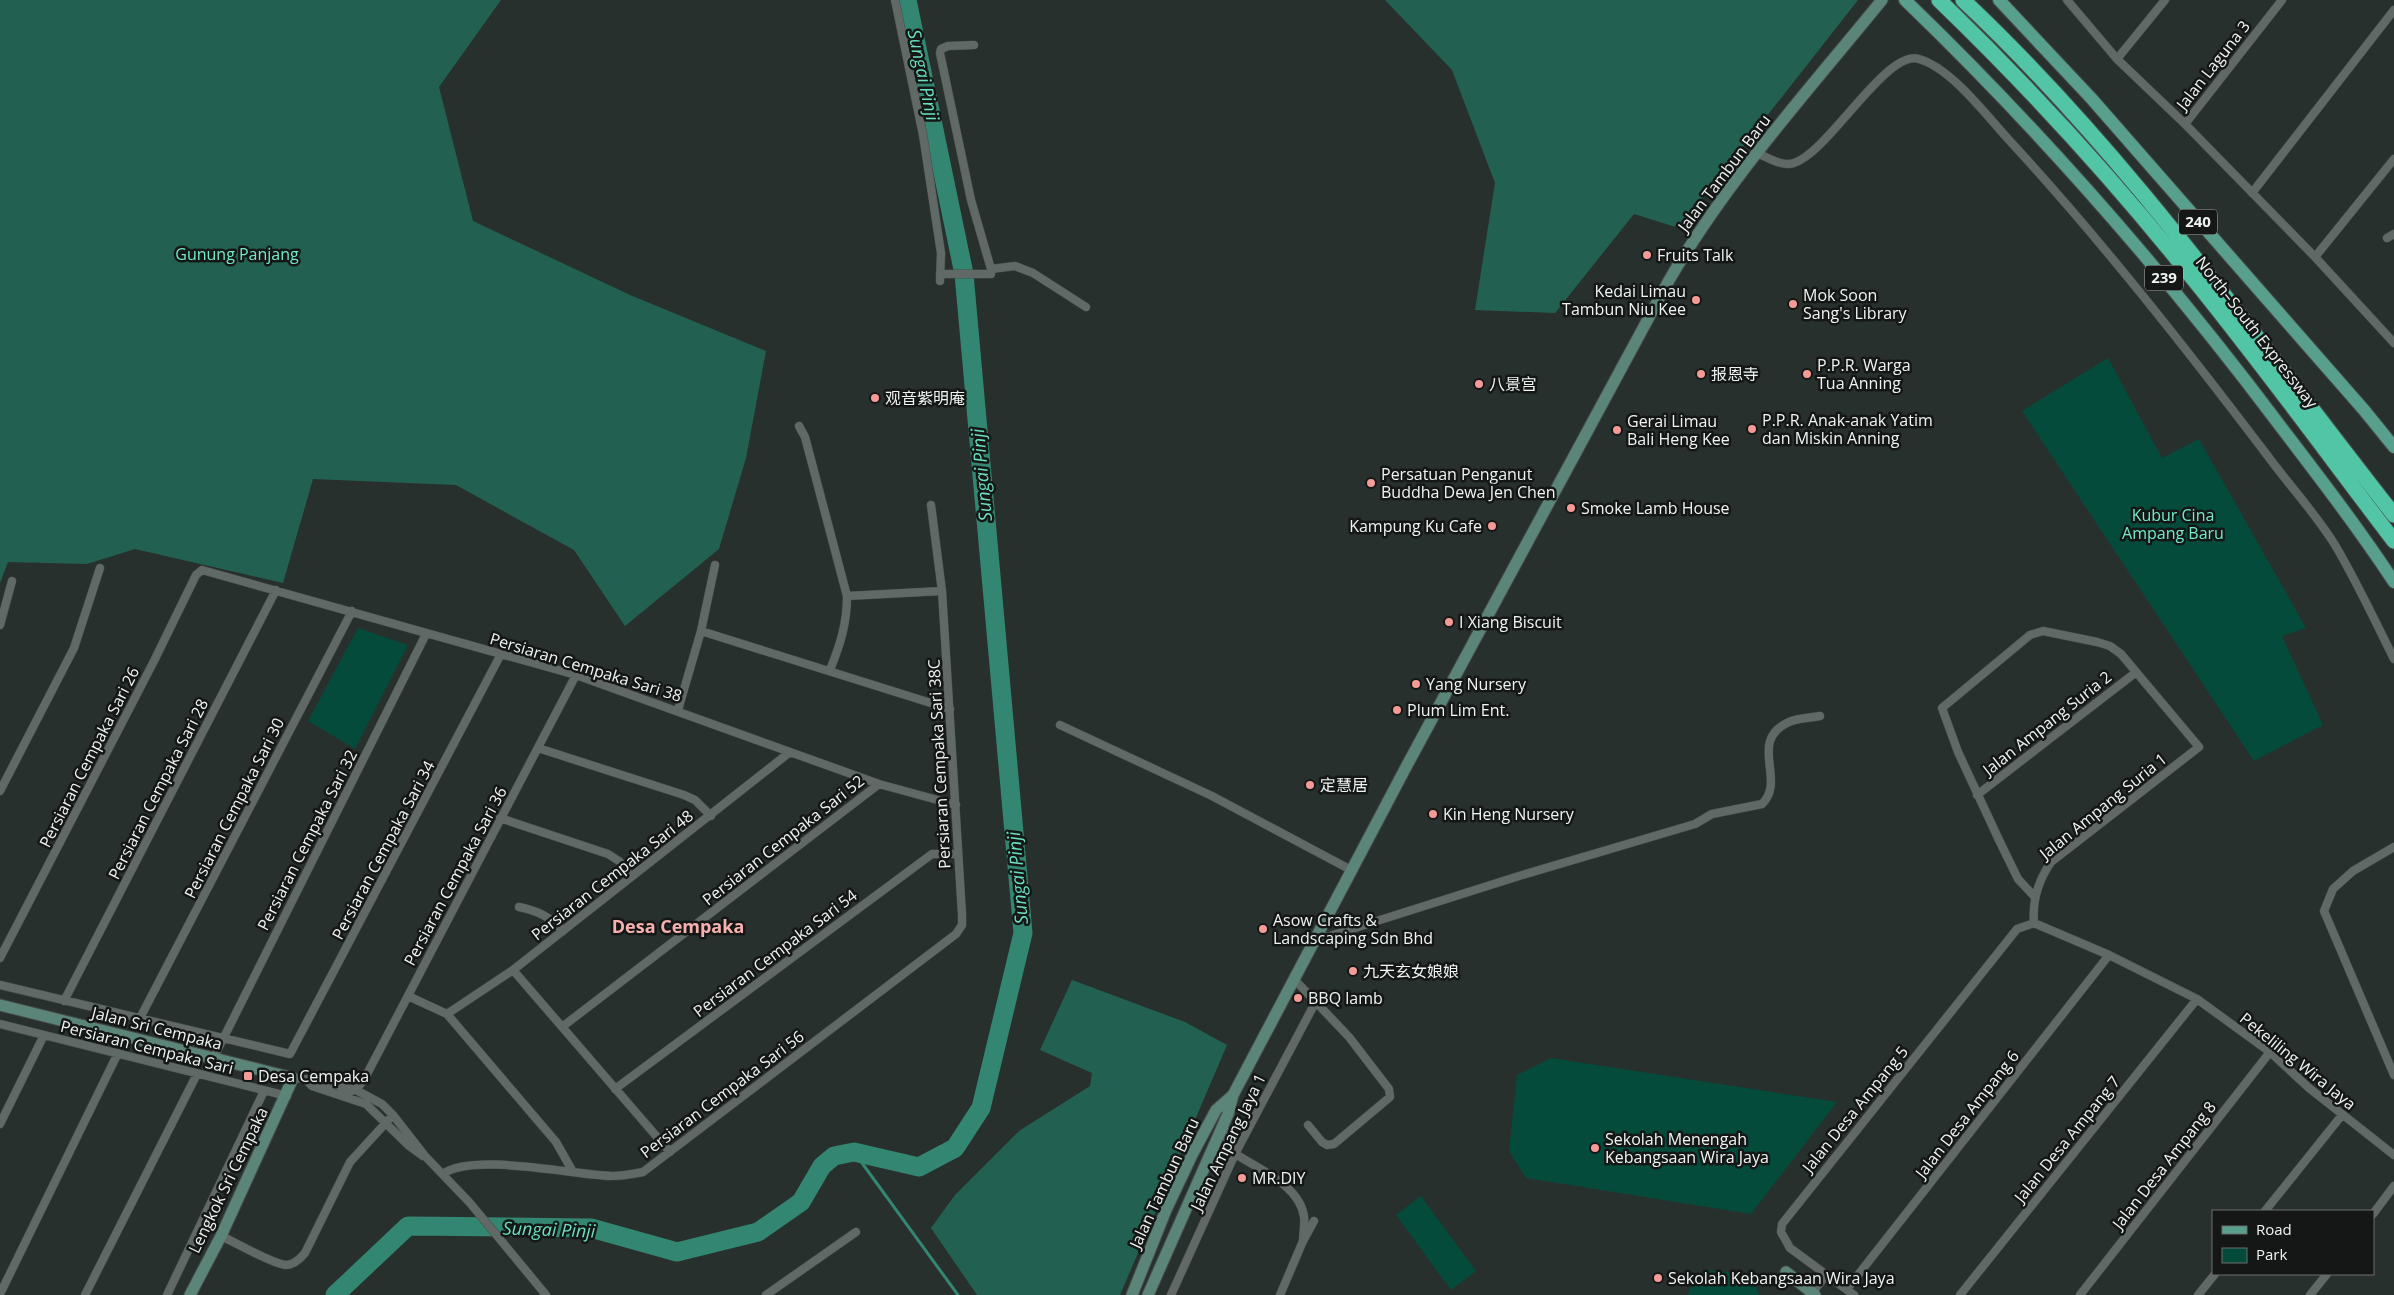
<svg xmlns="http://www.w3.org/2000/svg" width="2394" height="1295" font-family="'Open Sans','Noto Sans SC',sans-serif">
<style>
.green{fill:#044b3c}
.forest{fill:#226151}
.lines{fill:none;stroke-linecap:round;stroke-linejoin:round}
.stream{stroke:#338671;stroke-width:3}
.river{stroke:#338671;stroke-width:19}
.street-casing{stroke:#464d4b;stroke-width:9}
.secondary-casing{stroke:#464d4b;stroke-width:13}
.primary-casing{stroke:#464d4b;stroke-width:14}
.highway-casing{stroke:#464d4b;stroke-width:17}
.street{stroke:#616966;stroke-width:8}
.secondary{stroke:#5c857a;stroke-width:11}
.primary{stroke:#58a08d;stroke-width:12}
.highway{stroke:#52c5a7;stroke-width:15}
.poi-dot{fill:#f59b97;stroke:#141716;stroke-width:2}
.labels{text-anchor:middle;stroke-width:5;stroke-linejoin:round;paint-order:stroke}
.shield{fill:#141716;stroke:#adb2b0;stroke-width:1}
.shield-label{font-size:15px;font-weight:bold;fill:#eff4f2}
.street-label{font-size:16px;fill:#eff4f2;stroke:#141716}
.park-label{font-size:16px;fill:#74eac9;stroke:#141716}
.poi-label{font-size:16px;fill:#eff4f2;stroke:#141716;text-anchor:start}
.water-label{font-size:18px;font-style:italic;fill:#6be1c1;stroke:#141716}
.neighbourhood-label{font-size:18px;font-weight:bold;fill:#f5b1ad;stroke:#141716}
</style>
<rect width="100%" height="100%" fill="#28302d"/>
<path class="green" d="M2108,358L2162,458L2199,439L2306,628L2282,636L2323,725L2254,761L2022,411Z
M358,628L408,645L355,749L308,721Z
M1551,1058L1837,1102L1751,1214L1526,1178L1509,1151L1517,1075Z
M1421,1196L1476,1271L1451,1290L1396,1215Z
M1708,1270L1752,1275L1759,1295H1688L1690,1289Z"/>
<path class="forest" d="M0,0H501L439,87L473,221L630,295L766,351L746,458L719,549L625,626L574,550L456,485L313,479L283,583L135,549L87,564L8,562L0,583Z
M1385,0H1858L1679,228L1634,214L1555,313L1475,310L1495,183L1452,70Z
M1072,980L1185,1022L1227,1045L1120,1295H977L931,1228L955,1195L1019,1131L1090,1086L1092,1073L1040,1050Z"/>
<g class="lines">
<path class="stream" d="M854,1152L958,1295"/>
<path class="river" d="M335,1295L408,1226L591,1228L677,1252L758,1232L801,1202L822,1166L834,1156L854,1152L919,1167L955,1148L981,1108L1023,933L964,274L907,0"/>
<defs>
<path id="street" d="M895,0L923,135L941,253L940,281
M2067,0L2117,59L2185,124L2315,257L2394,343
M974,45L948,46L941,49L940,53L971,200L991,269
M2117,59L2165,0
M2185,124L2282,0
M1757,153C1769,158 1782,167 1794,163C1829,152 1886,49 1919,59C1951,68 1986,115 2009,140C2101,240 2185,347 2267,455C2289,485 2316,514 2335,545C2357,582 2375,621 2394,659
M2252,193L2394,10
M2387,238L2394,234
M2315,257L2394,159
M940,274H991V269L1015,266L1033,273L1086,307
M799,426L805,437L847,596C847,624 840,645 830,670
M847,596L942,591
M0,625L12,581
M701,631L950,709
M678,710L701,631L715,565
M1060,725L1212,796L1353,871
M538,748L684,795L695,800L711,816
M0,791L74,648L100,568
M1977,795L2135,673
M500,818L608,854L619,861L631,877
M2394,847L2353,871L2333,889L2324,911L2394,1075
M519,907C538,911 549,916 563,931
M2034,923C2032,900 2038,881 2051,862L2199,747L2121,654L2110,646L2097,642L2043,631L2030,635L1942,708L1958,752L1999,840L2018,879L2034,896
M1317,940L1519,876L1695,824L1712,814L1762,804C1787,780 1747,741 1789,722C1798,718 1810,718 1820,716
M0,958L154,661L196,575L202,570L576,675L879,784L956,805
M513,970L670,1152
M1294,979L1349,1037L1389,1089L1390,1097L1334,1144L1327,1145L1322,1142L1308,1125
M0,985L290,1054L501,654
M408,996L447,1014L556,1142L573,1172
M64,1001L276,590
M447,1014L513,970L790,752
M140,1018L352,611
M0,1024L287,1096
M562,1027L879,784
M213,1059L426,634
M293,1078L315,1080L356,1090L382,1104L393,1115L425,1156L470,1203L546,1295
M307,1081L312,1086L366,1104L408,1145L423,1156
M615,1089L932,854H957
M339,1094C354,1093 360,1087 367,1074L576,675
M0,1124L44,1035
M1223,1125L1231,1151C1255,1168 1300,1184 1304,1217C1305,1225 1303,1234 1303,1241
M1207,1165L1221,1155L1231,1151
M443,1174C472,1152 574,1175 612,1176C622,1176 633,1174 643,1172L956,934L962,925V914L942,591L931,505
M2265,1211L2342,1115
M2373,1214L2394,1186
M221,1236C235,1242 272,1264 286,1265C294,1265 300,1259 305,1253L350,1162L393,1115
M1847,1289L2109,955
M1812,1293L1827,1274
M0,1294L118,1053
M85,1295L197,1074
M167,1295L264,1091
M766,1295L856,1232
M1171,1295L1235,1154L1315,1003
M1280,1295L1303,1241L1314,1221
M1854,1295L1790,1248L1781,1232L1782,1224L2017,929L2034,923L2109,955L2197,999L2270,1052L2309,1088L2394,1155
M1960,1295L2197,999
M2080,1295L2270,1052
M2198,1295L2215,1274
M2310,1295L2327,1274"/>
<path id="secondary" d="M0,1005L293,1078L221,1236L190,1295
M1786,1272L1815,1295
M1132,1295L1166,1210L1192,1155L1216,1110L1233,1095
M1148,1295L1228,1114L1233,1095L1405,769L1668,282C1727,180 1808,91 1882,0"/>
<path id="primary" d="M1905,0C2042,132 2167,275 2281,427C2320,478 2359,529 2394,582
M1999,0L2091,98L2364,410L2394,447"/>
<path id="highway" d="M1939,0C2025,83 2107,172 2182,265C2256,355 2324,449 2394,541
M1963,0C2127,154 2256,339 2394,515"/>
</defs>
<use href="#street" class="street-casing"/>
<use href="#secondary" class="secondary-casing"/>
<use href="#primary" class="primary-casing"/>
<use href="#highway" class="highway-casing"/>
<use href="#street" class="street"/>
<use href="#secondary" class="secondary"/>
<use href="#primary" class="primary"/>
<use href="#highway" class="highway"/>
</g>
<g class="poi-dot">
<circle cx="1647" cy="255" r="5"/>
<circle cx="1696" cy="300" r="5"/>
<circle cx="1793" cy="304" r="5"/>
<circle cx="1701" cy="374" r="5"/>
<circle cx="1807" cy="374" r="5"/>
<circle cx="1479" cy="384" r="5"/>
<circle cx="875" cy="398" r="5"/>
<circle cx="1752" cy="429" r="5"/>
<circle cx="1617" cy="430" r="5"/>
<circle cx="1371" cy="483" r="5"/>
<circle cx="1571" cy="508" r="5"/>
<circle cx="1492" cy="526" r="5"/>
<circle cx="1449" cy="622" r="5"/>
<circle cx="1416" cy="684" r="5"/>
<circle cx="1397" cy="710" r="5"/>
<circle cx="1310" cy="785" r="5"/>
<circle cx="1433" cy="814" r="5"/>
<circle cx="1263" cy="929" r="5"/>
<circle cx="1353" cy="971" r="5"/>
<circle cx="1298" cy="998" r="5"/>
<rect x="243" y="1071" width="10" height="10" rx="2.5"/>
<circle cx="1595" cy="1148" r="5"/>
<circle cx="1242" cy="1178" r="5"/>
<circle cx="1658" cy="1278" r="5"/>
</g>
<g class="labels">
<g class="shield">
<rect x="2179" y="209.5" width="38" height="25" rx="4"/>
<rect x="2145" y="265.5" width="38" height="25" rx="4"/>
</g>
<g class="shield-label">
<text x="2198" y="227">240</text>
<text x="2164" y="283">239</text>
</g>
<g class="street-label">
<text transform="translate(2213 65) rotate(-52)" y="6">Jalan Laguna 3</text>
<text transform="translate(1724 173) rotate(-53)" y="6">Jalan Tambun Baru</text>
<text transform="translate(2257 332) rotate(52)" y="6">North–South Expressway</text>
<text transform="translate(586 667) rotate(17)" y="6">Persiaran Cempaka Sari 38</text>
<text transform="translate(2047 723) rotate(-38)" y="6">Jalan Ampang Suria 2</text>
<text transform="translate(89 757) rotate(-63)" y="6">Persiaran Cempaka Sari 26</text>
<text transform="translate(939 764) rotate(-93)" y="6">Persiaran Cempaka Sari 38C</text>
<text transform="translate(158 789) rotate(-63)" y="6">Persiaran Cempaka Sari 28</text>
<text transform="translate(2103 806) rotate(-39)" y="6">Jalan Ampang Suria 1</text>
<text transform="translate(234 808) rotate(-63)" y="6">Persiaran Cempaka Sari 30</text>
<text transform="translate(307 840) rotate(-63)" y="6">Persiaran Cempaka Sari 32</text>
<text transform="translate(783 840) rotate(-38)" y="6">Persiaran Cempaka Sari 52</text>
<text transform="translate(383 850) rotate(-62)" y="6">Persiaran Cempaka Sari 34</text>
<text transform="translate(612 875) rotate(-38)" y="6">Persiaran Cempaka Sari 48</text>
<text transform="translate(455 876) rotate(-62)" y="6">Persiaran Cempaka Sari 36</text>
<text transform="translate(775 953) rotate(-37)" y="6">Persiaran Cempaka Sari 54</text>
<text transform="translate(157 1028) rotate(14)" y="6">Jalan Sri Cempaka</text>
<text transform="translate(147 1047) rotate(14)" y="6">Persiaran Cempaka Sari</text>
<text transform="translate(2298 1061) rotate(39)" y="6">Pekeliling Wira Jaya</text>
<text transform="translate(722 1094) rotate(-37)" y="6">Persiaran Cempaka Sari 56</text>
<text transform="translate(1855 1109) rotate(-51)" y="6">Jalan Desa Ampang 5</text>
<text transform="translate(1967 1114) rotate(-52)" y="6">Jalan Desa Ampang 6</text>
<text transform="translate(2067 1139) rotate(-51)" y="6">Jalan Desa Ampang 7</text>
<text transform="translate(1228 1142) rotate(-64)" y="6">Jalan Ampang Jaya 1</text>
<text transform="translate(2164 1165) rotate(-52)" y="6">Jalan Desa Ampang 8</text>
<text transform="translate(228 1180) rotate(-64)" y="6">Lengkok Sri Cempaka</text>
<text transform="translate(1164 1183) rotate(-65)" y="6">Jalan Tambun Baru</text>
</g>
<g class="park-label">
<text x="237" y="260">Gunung Panjang</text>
<text x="2173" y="521">Kubur Cina<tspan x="2173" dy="18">Ampang Baru</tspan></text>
</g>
<g class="poi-label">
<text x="1657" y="261">Fruits Talk</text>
<text x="1686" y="297" text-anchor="end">Kedai Limau<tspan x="1686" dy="18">Tambun Niu Kee</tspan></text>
<text x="1803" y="301">Mok Soon<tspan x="1803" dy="18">Sang's Library</tspan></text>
<text x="1817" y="371">P.P.R. Warga<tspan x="1817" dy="18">Tua Anning</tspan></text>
<text x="1711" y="380">报恩寺</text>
<text x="1489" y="390">八景宫</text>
<text x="885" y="404">观音紫明庵</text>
<text x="1762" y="426">P.P.R. Anak-anak Yatim<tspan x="1762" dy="18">dan Miskin Anning</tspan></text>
<text x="1627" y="427">Gerai Limau<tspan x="1627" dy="18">Bali Heng Kee</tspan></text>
<text x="1381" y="480">Persatuan Penganut<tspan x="1381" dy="18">Buddha Dewa Jen Chen</tspan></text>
<text x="1581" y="514">Smoke Lamb House</text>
<text x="1482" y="532" text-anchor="end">Kampung Ku Cafe</text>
<text x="1459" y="628">I Xiang Biscuit</text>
<text x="1426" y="690">Yang Nursery</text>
<text x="1407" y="716">Plum Lim Ent.</text>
<text x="1320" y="791">定慧居</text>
<text x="1443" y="820">Kin Heng Nursery</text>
<text x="1273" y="926">Asow Crafts &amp;<tspan x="1273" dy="18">Landscaping Sdn Bhd</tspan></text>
<text x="1363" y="977">九天玄女娘娘</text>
<text x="1308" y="1004">BBQ lamb</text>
<text x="258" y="1082">Desa Cempaka</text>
<text x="1605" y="1145">Sekolah Menengah<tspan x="1605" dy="18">Kebangsaan Wira Jaya</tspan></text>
<text x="1252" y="1184">MR.DIY</text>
<text x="1668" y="1284">Sekolah Kebangsaan Wira Jaya</text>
</g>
<g class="water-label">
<text transform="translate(923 75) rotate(78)" y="6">Sungai Pinji</text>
<text transform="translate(982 475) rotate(-95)" y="6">Sungai Pinji</text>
<text transform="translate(1018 878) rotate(-95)" y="6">Sungai Pinji</text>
<text transform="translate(549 1230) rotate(2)" y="6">Sungai Pinji</text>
</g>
<g class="neighbourhood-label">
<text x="678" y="933">Desa Cempaka</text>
</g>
</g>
<rect x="2212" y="1210" width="162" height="65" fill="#141716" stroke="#6c6f6e"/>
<rect x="2222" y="1226" width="25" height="8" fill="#58a08d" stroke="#6c6f6e"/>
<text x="2256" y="1235" font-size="15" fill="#eff4f2">Road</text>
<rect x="2222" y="1248" width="25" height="15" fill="#044b3c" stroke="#6c6f6e"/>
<text x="2256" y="1260" font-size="15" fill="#eff4f2">Park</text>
</svg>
